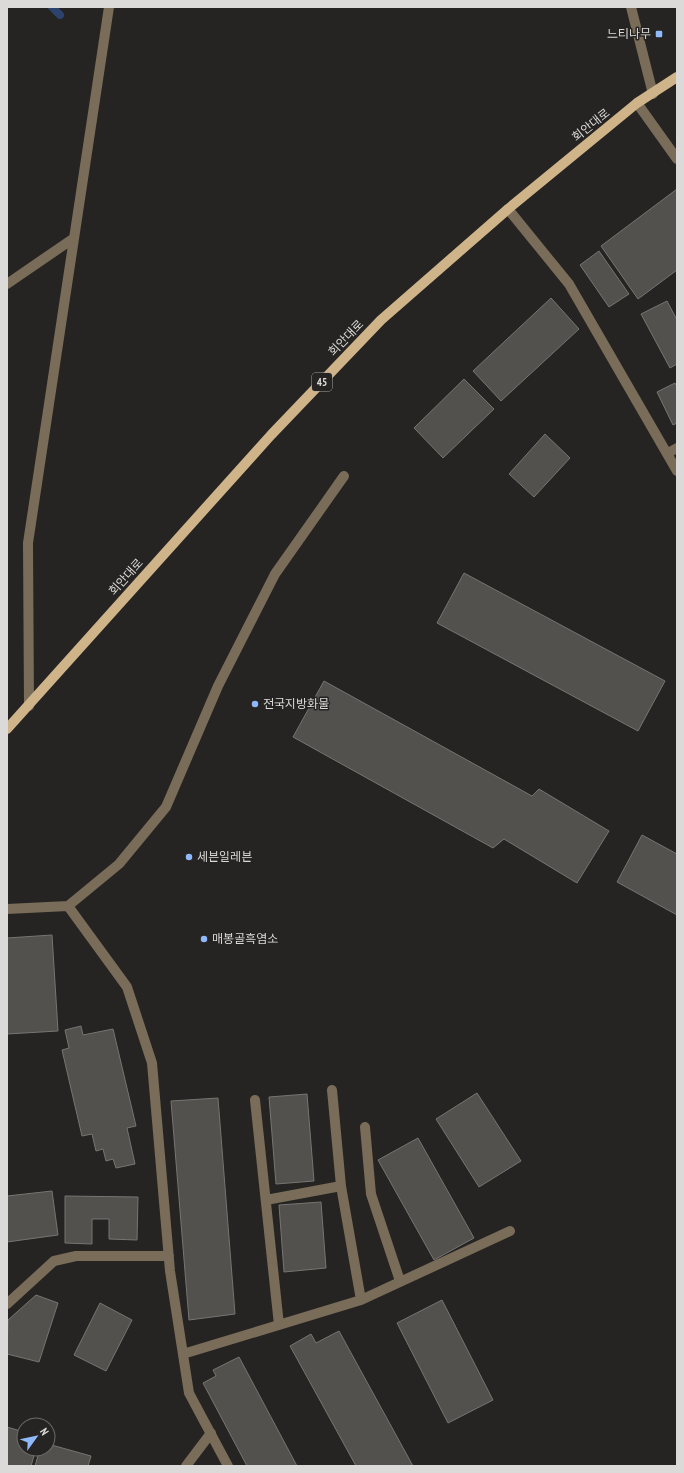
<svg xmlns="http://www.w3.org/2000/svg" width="684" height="1473" font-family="'PT Sans Narrow','Noto Sans KR',sans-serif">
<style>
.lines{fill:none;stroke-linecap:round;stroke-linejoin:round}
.stream{stroke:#2c446d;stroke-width:8}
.building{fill:#52514e;stroke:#767572}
.minor{stroke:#796c58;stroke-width:10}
.major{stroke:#cfb48a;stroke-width:10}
.poi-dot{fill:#8fb8fd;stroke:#252422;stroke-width:1.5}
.labels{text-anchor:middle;stroke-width:3;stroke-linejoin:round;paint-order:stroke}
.shield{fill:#252422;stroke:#a4a3a1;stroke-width:1}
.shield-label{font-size:11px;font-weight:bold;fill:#dbdad8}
.poi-label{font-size:12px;fill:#dbdad8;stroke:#252422;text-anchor:start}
.street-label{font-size:12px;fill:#dbdad8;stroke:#252422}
</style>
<rect width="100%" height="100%" fill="#252422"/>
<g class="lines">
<path class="stream" d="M52,7L60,15"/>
</g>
<path class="building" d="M677,189V270L638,299L601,246Z
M599,251L629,294L609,307L580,265Z
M551,298L579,329L501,401L473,371Z
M667,301L677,320V364L670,368L641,314Z
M464,379L494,409L443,458L414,428Z
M675,383L677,387V423L673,425L657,392Z
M545,434L570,458L534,497L509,474Z
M464,573L665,681L638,731L437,623Z
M324,681L532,796L539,789L609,831L577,883L504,839L493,848L293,737Z
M642,835L677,854V915L617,882Z
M52,935L58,1031L7,1034V938Z
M81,1026L83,1035L113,1029L136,1126L127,1128L135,1164L116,1168L113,1159L106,1161L103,1149L96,1151L92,1134L82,1136L62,1050L69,1048L65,1030Z
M477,1093L521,1161L479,1187L436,1119Z
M307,1094L314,1181L276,1184L269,1097Z
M218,1098L235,1314L189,1320L171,1101Z
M418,1138L474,1238L434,1260L378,1160Z
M52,1191L58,1235L7,1242V1196Z
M65,1196L138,1197L137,1240L109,1239V1219H92V1244L65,1243Z
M321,1202L326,1268L284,1272L279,1205Z
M36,1295L58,1303L39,1362L7,1354L8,1320Z
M442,1300L493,1400L448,1423L397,1323Z
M100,1303L132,1320L106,1371L74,1355Z
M339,1331L413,1466H356L290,1346L311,1334L316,1343Z
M239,1357L297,1466H247L203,1383L216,1376L213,1370Z
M7,1427L24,1432V1449H36L31,1466H7Z
M48,1444L91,1456L88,1466H35L40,1449H48Z"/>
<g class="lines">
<path class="minor" d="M631,7L653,94
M637,103L677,159
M508,209L569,284L677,471
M7,284L74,238
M668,453L677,448
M29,706L28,543L109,7
M68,906L127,987L152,1063L170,1271L189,1393L228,1466
M7,909L68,906L119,864L166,807L218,686L275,574L344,476
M332,1090L341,1186
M255,1100L279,1325
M365,1127L371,1194L400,1281
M266,1200L341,1186L361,1300
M7,1304L54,1261L76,1256H169
M183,1354L361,1300L510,1231
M186,1466L211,1433"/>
<path class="major" d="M7,729L271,435L381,320L508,209L637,103L677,77"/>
</g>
<g class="poi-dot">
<rect x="655" y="30" width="8" height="8" rx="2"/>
<circle cx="255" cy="704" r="4"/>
<circle cx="189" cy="857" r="4"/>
<circle cx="204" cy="939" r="4"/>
</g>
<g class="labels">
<rect class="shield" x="312" y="373" width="20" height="18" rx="3"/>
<g class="shield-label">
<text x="322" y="386">45</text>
</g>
<g class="poi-label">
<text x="651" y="38" text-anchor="end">느티나무</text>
<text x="263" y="708">전국지방화물</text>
<text x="197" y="861">세븐일레븐</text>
<text x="212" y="943">매봉골흑염소</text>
</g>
<g class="street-label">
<text transform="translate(591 125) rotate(-39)" y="4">회안대로</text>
<text transform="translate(346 338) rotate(-46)" y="4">회안대로</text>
<text transform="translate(126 577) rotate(-48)" y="4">회안대로</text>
</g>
</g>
<rect width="684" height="1473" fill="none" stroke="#dbdad8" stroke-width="16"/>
<g transform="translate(36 1437) rotate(57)"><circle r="19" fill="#252422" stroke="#6e6d6b"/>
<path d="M0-3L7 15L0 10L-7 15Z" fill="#8fb8fd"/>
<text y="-6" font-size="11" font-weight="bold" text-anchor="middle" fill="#dbdad8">N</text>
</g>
</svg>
